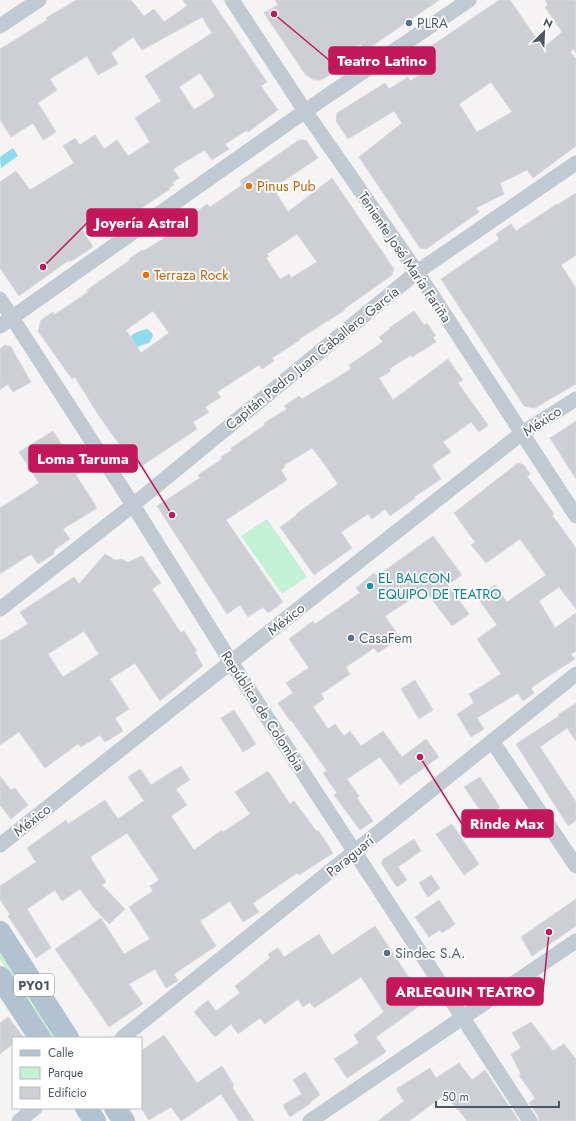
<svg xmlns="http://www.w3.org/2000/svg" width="576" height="1121" font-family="Jost,sans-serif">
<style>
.green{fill:#c3f1d5}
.water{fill:#90daee}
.building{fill:#cdcfd5;stroke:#d7d9de;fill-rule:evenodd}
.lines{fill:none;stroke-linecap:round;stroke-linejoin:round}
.minor{stroke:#c1cad2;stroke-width:15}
.primary{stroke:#b3c2d1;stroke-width:22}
.service-dot{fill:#5c6f8a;stroke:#fff;stroke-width:1.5}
.food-dot{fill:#e8710a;stroke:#fff;stroke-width:1.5}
.culture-dot{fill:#0f9aa8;stroke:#fff;stroke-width:1.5}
.labels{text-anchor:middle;stroke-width:3.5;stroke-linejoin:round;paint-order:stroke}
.shield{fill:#fff;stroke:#808990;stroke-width:1}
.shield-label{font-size:13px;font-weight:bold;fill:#4a5661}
.service-label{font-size:14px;fill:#4e5e75;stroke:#fff;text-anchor:start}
.food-label{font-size:14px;fill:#c56008;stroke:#fff;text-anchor:start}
.street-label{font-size:14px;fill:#4a5661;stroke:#fff}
.culture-label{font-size:14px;fill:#0d838f;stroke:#fff;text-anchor:start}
.leader{fill:none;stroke:#c2185b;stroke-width:1.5}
.callout-dot{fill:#c2185b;stroke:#fff;stroke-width:1.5}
.callout{fill:#c2185b;stroke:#c2185b;stroke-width:1.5}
.callout-label{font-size:15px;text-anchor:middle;font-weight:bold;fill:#fff}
</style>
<rect width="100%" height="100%" fill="#f5f3f3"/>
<path class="green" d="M267,519L307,577L282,594L241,536Z
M0,946L59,1038H51L0,959Z"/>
<path class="water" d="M13,148L18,156L1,168L0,157Z
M147,329L152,333L153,336L149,343L137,347L133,346L129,339C133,332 139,331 147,329Z"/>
<path class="building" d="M76,0H131L144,16L154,9L164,22L187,6L183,0H211L267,82L261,86L278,110L248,132L247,130L225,144L229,149L212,160L205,150L173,169L179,178L172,183L174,185L169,188L170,189L115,226L106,213L81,228L93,247L70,262L69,260L19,296L0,268V182L16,171L30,190L74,163L63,146L75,138L80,145L95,135L104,149L117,140L128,156L150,142L135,118L161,101L145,76L212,33L202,17L142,50L133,37L111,53L118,64L98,75L87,56L50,79L57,90L38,103L56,132L43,140L33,123L11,137L0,120V49L47,20L46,18ZM200,73L215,96L194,110L179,87Z
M275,0H439L365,51L361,44L330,64L335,71L322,80H314L305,74L264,13L278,5Z
M499,0H510L543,48L562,32L545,7L548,5L545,0H576V53L574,49L570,52L576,59V146L533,178L527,170L500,183L504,194L476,208L479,212L426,249L420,248L359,157L402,123L394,111L348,139L336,121L337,113L385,83L389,89L408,77L410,81L434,66L424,51ZM491,82L512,112L477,132L459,104Z
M299,140H306L318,158L273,188L288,212L332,178L394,269L392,275L344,309L345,310L299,339L300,340L272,358L274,361L262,369L259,365L217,392L221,397L205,407L209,412L193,422L197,429L137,469L97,413L75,377L72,379L38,331L41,320L53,312L54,315L88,292L87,290L130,260L129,259L142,250L143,251L163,239L195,216L194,214L207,204L210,207L242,185L240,181ZM297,234L317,262L291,278L289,274L280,279L266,258L269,256L267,254ZM153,311L169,333L141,353L126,330Z
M576,193V255L561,265L576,288V384L535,408L524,406L441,279L498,240V239L499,238L496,234L511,224L516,231L557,204V205Z
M414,311L424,325L427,323L436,336L433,337L436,342L412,357L411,355L389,369L391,371L379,378L393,400L448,359L463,380L458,383L488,425L479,432L471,422L443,442L451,452L432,465L441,479L414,497L415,498L390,516L385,509L372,519L368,514L341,532L352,548L314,575L280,527L297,515L296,514L338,484L320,458L312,448L284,465L285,467L281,470L287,480L226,520L283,602L268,613L263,607L248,617L240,605L227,614L157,506L200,478L198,475L222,459L221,457L232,450L231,448L265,425L264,423L287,409L284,406L299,396L302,399L351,369L349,365L383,342L379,337L390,329L389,328Z
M5,345L11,347L31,382L13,392L8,384L0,390V349Z
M576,421V479L550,438Z
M53,431L72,460L79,456L87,467L76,475L97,508L63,529L70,539L54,550V554L38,564L31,554L0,574V508L39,483L19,452Z
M518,463L524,465L530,474L527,476L554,514L552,515L576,548V609L559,587L539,601L555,628L576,613V651L571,654L575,659L547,677L531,688L534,693L523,701L518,693L477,718L484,729L471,737L457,714L474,703L469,694L501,674L477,639L497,625L477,597L495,585L507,602L546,575L520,539L486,563L471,545L475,542L454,513Z
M433,536L462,575L448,585L469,614L452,626L425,590L385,616L400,638L378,653L374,648L346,667L350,674L321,694L324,699L313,707L328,729L335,724L344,736L350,731L361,746L383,731L402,757L426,739L439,757L400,785L380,757L347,779L359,796L357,798L373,821L360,830L334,795L337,793L323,773L327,771L291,720L290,721L278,703L293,693L286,683L309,668L289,639L313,621L315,624L360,593L356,588L374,573L377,576Z
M105,554L115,560L121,559L128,562L142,556L161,583L152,589L181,633L184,631L197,651L195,652L203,666L160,701L135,663L110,679L129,709L115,718L123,731L105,742L100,735L81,747L78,744L45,768L19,732L0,745V641L28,624L20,612L74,577L79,584ZM84,631L99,654L63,677L48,654Z
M415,680L433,710L419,719L401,689Z
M576,703V741L567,728L540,747L576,802V820L568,826L516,744L559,716L558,715Z
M234,710L256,744L243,752L221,718Z
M181,766L190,780L176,789L187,805L171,816L194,850L222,830L223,832L250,814L235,792L268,771L290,804L294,801L317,832L318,830L333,853L299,875L297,873L253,903L259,912L243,922L230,901L200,921L216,946L174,974L178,981L166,988L155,969L129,984L143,1004L109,1027L55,949L101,918L124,954L150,939L129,907L153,891L150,886L159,880L127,833L90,857L106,882L102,885L125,909L109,924L94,908L80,889L62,901L55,890L27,909L51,948L36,958L8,916L10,914L0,900V886L36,862L27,848L66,820L68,824L105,800L118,819L144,801L128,777L140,769L151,785Z
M0,776L11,790L15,788L28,805L11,819L0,805Z
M480,777L500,807L485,817L464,787Z
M452,824L479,864L464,875L436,834Z
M414,839L421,851L398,867L407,880L397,887L381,863L383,861L382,860Z
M431,875L440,888L428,897L419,883Z
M576,899V926L532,956L521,937Z
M439,900L455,924L442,933L440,930L429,937L415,917Z
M375,926L408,976L428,1000L376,1037L386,1052L347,1078L334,1059L359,1043L354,1035L384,1012L361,977L314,1008L310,1002L303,1007L298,999L265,1024L260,1018L238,1034L231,1024L215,1037L194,1012L208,1000L216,1011L240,993L235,986L270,958L268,954L278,948L284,957L319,934L332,955Z
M8,1017L24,1038H13V1044L0,1054V1023Z
M531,1022L553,1051L564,1044L576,1059V1121H539L538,1116L529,1103L535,1098L519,1075L521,1074L511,1054L521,1048L512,1033Z
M164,1035L197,1083L222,1066L234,1085L232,1087L254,1121H239L221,1094L181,1121L171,1107L149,1120L141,1108V1051Z
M459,1063L472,1080L485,1070L519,1121H467L458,1109L457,1110L446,1094L409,1121H378L404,1101L396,1089L430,1068L436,1078Z
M305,1072L320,1095L310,1102L311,1103L290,1117L283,1105L302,1094L293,1080Z"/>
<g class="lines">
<path class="minor" d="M232,0L305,111L417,272L576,516
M0,26L39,0
M0,299L133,505L231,662L530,1121
M0,326L305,111L469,0
M0,609L133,505L417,272L576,163
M492,741L576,866
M0,845L231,662L522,433L576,399
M122,1038L576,674
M19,1121L35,1108
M310,1121L576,941"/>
<path class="primary" d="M0,932L68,1038
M0,977L40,1038
M86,1108L95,1121
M115,1108L124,1121"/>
</g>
<g class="service-dot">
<circle cx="409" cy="23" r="4"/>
<circle cx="351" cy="638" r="4"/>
<circle cx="387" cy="953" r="4"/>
</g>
<g class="food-dot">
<circle cx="249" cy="186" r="4"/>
<circle cx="146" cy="275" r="4"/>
</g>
<circle class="culture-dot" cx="370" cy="586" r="4"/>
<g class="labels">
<rect class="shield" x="14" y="974" width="40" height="22" rx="3"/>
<g class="shield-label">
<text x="34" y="990">PY01</text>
</g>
<g class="service-label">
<text x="417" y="28">PLRA</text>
<text x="359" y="643">CasaFem</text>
<text x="395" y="958">Sindec S.A.</text>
</g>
<g class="food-label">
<text x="257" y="191">Pinus Pub</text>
<text x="154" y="280">Terraza Rock</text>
</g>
<g class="street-label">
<text transform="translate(405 257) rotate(56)" y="5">Teniente José María Fariña</text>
<text transform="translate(312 358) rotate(-39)" y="5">Capitán Pedro Juan Caballero García</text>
<text transform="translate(542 421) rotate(-33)" y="5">México</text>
<text transform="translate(286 619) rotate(-38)" y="5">México</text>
<text transform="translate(263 711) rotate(57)" y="5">República de Colombia</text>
<text transform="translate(32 820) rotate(-38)" y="5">México</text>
<text transform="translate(350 856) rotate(-39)" y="5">Paraguarí</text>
</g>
<g class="culture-label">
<text x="378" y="583">EL BALCON<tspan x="378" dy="16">EQUIPO DE TEATRO</tspan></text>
</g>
</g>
<path class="leader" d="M274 14L329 60M43 267L87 223M172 515L137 459M420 757L462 824M549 932L543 992"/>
<g class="callout-dot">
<circle cx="274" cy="14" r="4"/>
<circle cx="43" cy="267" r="4"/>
<circle cx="172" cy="515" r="4"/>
<circle cx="420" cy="757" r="4"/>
<circle cx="549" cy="932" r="4"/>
</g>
<g class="callout">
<rect x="329" y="47" width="106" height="27" rx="4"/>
<rect x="87" y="209" width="110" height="27" rx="4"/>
<rect x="29" y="445" width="108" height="27" rx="4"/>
<rect x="462" y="810" width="91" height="27" rx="4"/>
<rect x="387" y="978" width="156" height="27" rx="4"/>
</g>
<g class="callout-label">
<text x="382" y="66">Teatro Latino</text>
<text x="142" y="228">Joyería Astral</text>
<text x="83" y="464">Loma Taruma</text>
<text x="507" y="829">Rinde Max</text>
<text x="465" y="997">ARLEQUIN TEATRO</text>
</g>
<rect x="12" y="1037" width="130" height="72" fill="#ffffff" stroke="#b7bbc0"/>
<rect x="20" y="1050" width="20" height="6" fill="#b3c2d1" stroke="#b7bbc0"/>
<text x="48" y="1057" font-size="12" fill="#4a5661">Calle</text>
<rect x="20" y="1067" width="20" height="12" fill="#c3f1d5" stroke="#b7bbc0"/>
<text x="48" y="1077" font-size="12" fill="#4a5661">Parque</text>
<rect x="20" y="1087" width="20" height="12" fill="#cdcfd5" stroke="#b7bbc0"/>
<text x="48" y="1097" font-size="12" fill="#4a5661">Edificio</text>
<g transform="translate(544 32) rotate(24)" stroke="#ffffff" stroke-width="3" paint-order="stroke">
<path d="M0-3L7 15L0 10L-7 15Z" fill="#4a5661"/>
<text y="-6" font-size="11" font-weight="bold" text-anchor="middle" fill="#4a5661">N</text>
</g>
<path d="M436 1101v6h123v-6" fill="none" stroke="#4a5661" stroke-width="2"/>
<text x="442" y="1101" font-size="12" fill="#4a5661" stroke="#ffffff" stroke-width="3" paint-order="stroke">50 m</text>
</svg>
